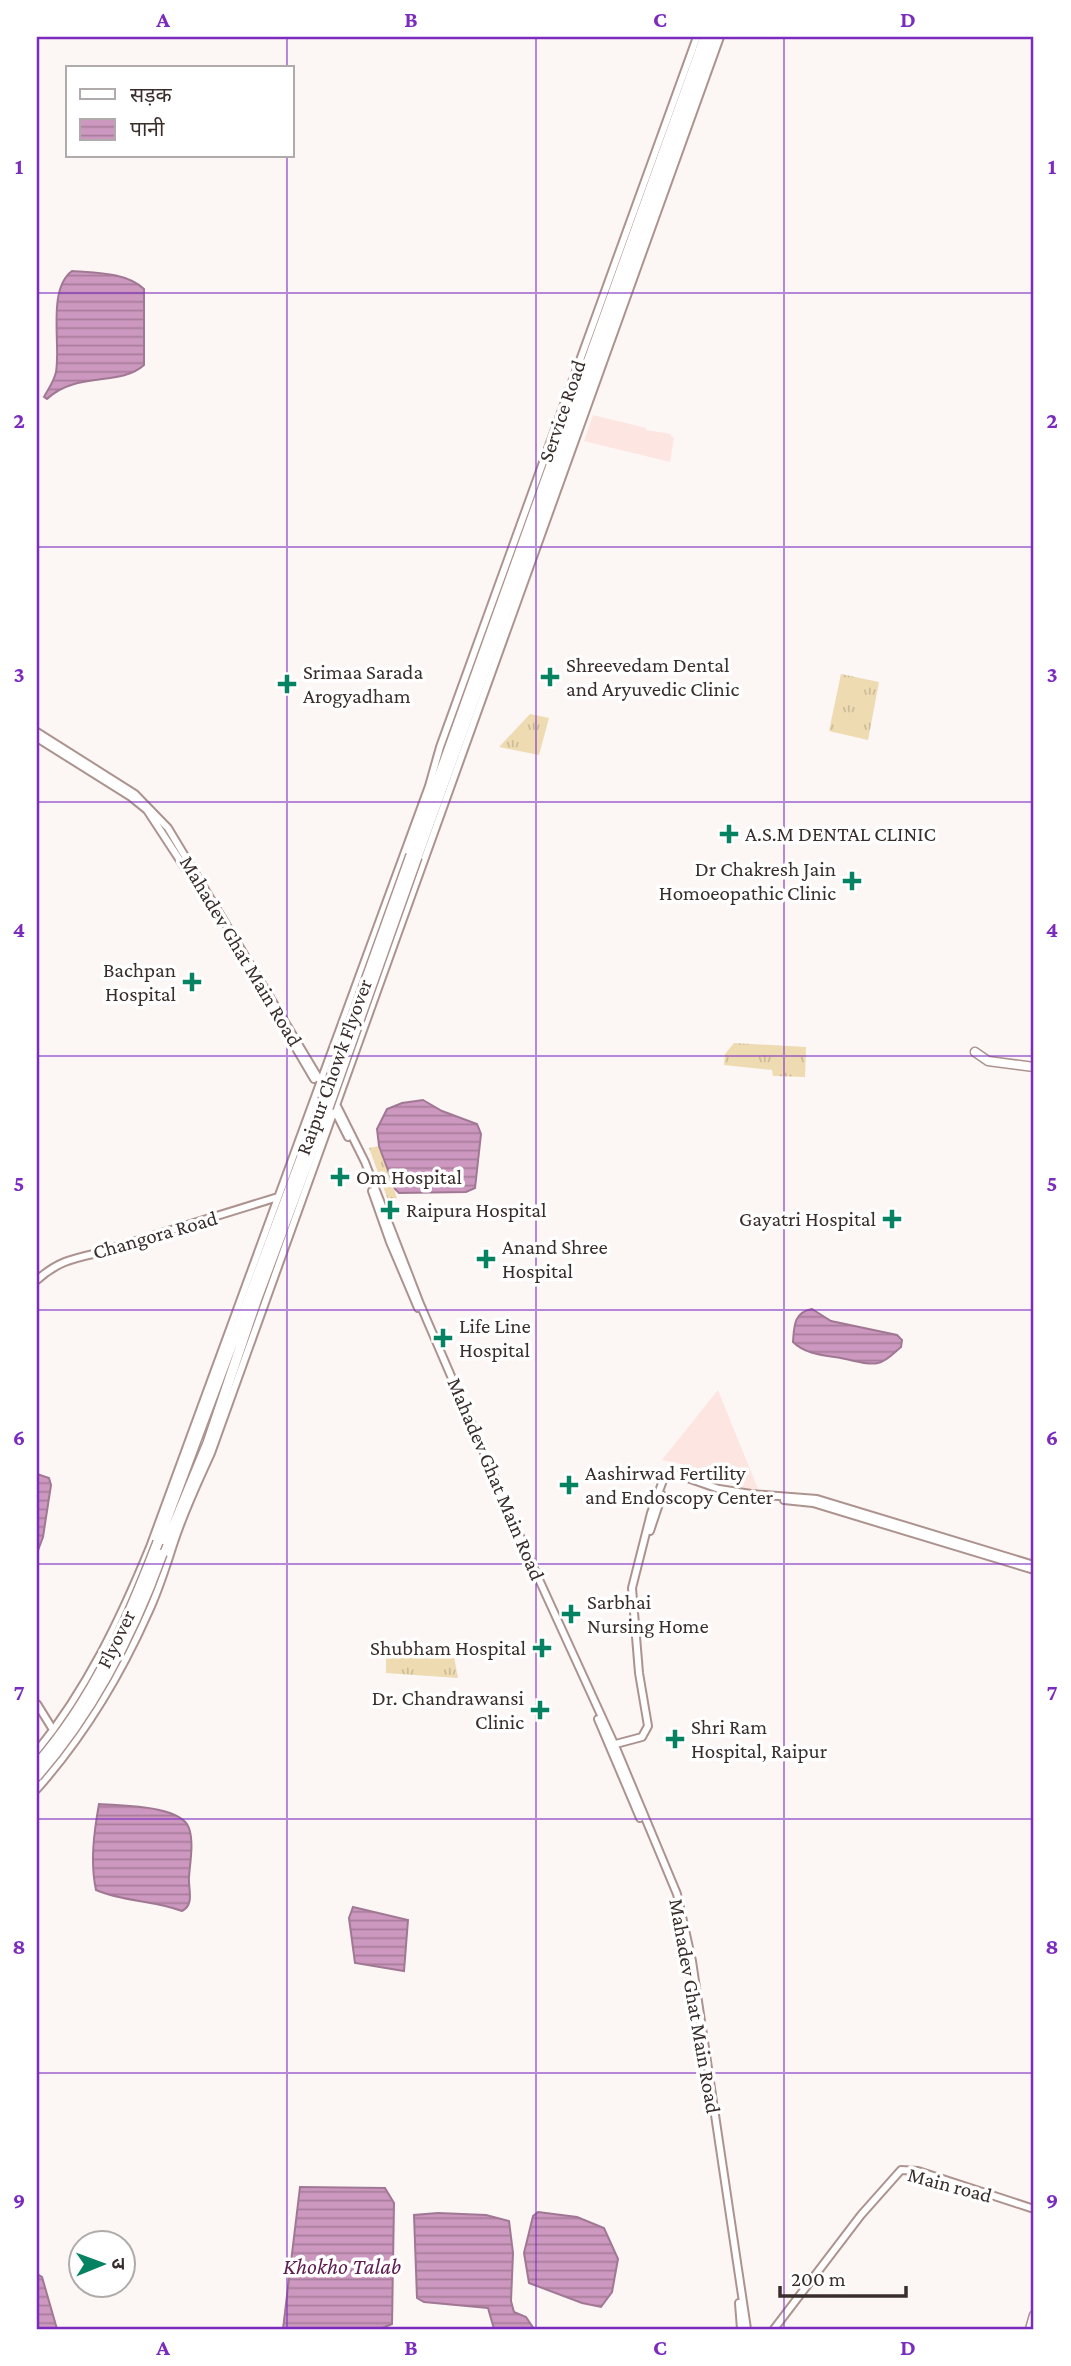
<svg xmlns="http://www.w3.org/2000/svg" width="1071" height="2366" font-family="'Crimson Pro','Noto Sans Devanagari',serif">
<style>
.built{fill:#fde6e2}
.grass{fill:url(#grass-tufts)}
.water{fill:url(#water-rules);stroke:#a17893;stroke-width:2}
.lines{fill:none;stroke-linecap:round;stroke-linejoin:round}
.minor-casing{stroke:#ad938e;stroke-width:10}
.major-casing{stroke:#ad938e;stroke-width:11}
.highway-casing{stroke:#ad938e;stroke-width:12}
.minor{stroke:#fff;stroke-width:6}
.major{stroke:#fff;stroke-width:8}
.highway{stroke:#fff;stroke-width:9}
.highway-bridge-casing{stroke:#ad938e;stroke-width:12;stroke-linecap:butt}
.highway-bridge{stroke:#fff;stroke-width:9}
.grid{fill:none;stroke:#7b2cbf;stroke-width:2;stroke-opacity:0.55}
.poi-dot{fill:#058262;stroke:#fff;stroke-width:2.5}
.labels{text-anchor:middle;stroke-width:7;stroke-linejoin:round;paint-order:stroke}
.street-label{font-size:21px;fill:#392e2c;stroke:#fff}
.poi-label{font-size:21px;fill:#392e2c;stroke:#fff;text-anchor:start}
.water-label{font-size:23px;font-style:italic;fill:#5d1d50;stroke:#fff}
.neatline{fill:none;stroke:#7b2cbf;stroke-width:2.5}
.grid-label{font-size:23px;text-anchor:middle;font-weight:bold;fill:#7b2cbf}
</style>
<defs>
<pattern id="grass-tufts" width="24" height="20" patternUnits="userSpaceOnUse" patternTransform="scale(1.75)"><rect width="24" height="20" fill="#eedbb2"/><path d="M3 7l-1-3M5 7V3M7 7l1-3M15 17l-1-3M17 17v-4M19 17l1-3" fill="none" stroke="#cdbc99"/></pattern>
<pattern id="water-rules" width="6" height="5" patternUnits="userSpaceOnUse" patternTransform="scale(1.75)"><rect width="6" height="5" fill="#cd98bf"/><path d="M0 2.5h6" fill="none" stroke="#a77c9b"/></pattern>
</defs>
<rect width="100%" height="100%" fill="#fcf6f5"/>
<path class="built" d="M593,415L646,428V430L671,434V436L674,438L670,462L584,441Z
M718,1390L760,1494L681,1464L662,1460Z"/>
<path class="grass" d="M841,674L879,682L868,740L829,731Z
M530,714L549,718L539,755L499,747Z
M734,1043L806,1047L805,1077L773,1076L772,1070L724,1065L725,1054Z
M379,1146L397,1198L388,1200L369,1148Z
M386,1653L454,1657L458,1678L386,1673Z"/>
<path class="water" d="M72,271C95,273 126,272 144,289V365C120,387 76,371 47,399L44,397C48,389 54,382 56,372C61,345 47,289 72,271Z
M423,1100L442,1111L477,1124L481,1134L475,1188L466,1192L399,1193L395,1189L379,1146L377,1129L387,1109L402,1103Z
M812,1309L831,1321L897,1335L902,1340L901,1347C895,1352 886,1362 878,1363C868,1365 859,1362 850,1360C832,1355 808,1357 793,1342C794,1326 794,1312 812,1309Z
M37,1474L49,1478L51,1485L43,1537L37,1553Z
M99,1804C120,1806 181,1805 189,1828C194,1843 190,1862 189,1877C188,1889 195,1904 182,1911C154,1900 123,1902 96,1890C90,1862 94,1832 99,1804Z
M353,1907L408,1920L404,1971L355,1963L349,1918Z
M300,2187L385,2188L394,2203L392,2324L380,2329H283Z
M538,2212L577,2217L604,2228L618,2259L612,2292L601,2307L582,2303L529,2283L524,2253L533,2216Z
M438,2213L486,2215L509,2221L513,2253L511,2301L514,2312L526,2317L534,2329H494L488,2308L424,2302L417,2298L414,2215Z
M37,2274L42,2277L57,2329H37Z"/>
<g class="lines">
<defs>
<path id="minor" d="M37,732L135,794L168,828L321,1082
M37,738L131,797L147,810L204,897
M240,953L314,1079
M337,1106L365,1162L420,1304L531,1562L616,1748L677,1894L692,1961L747,2329
M334,1109L348,1137
M372,1191L390,1242L418,1308
M37,1280C57,1262 71,1259 97,1253L278,1197
M784,1500L813,1503L1034,1570
M650,1531L662,1495
M37,1704L55,1733
M598,1719L640,1818
M612,1745L642,1737L648,1726L639,1673L632,1588L651,1513L665,1475L676,1474L719,1489L751,1494L817,1499L1034,1565
M37,1751C87,1689 120,1620 150,1547L429,786L440,747L697,37
M37,1789C83,1737 120,1676 148,1613C159,1590 166,1566 174,1542C184,1511 198,1482 211,1453L720,37
M739,2303L741,2329
M774,2329L861,2215L901,2170L918,2171L1034,2209"/>
<path id="major" d="M975,1052L988,1061L1034,1067
M1030,2329L1034,2315"/>
<path id="highway" d="M411,855L705,37
M417,857L714,37
M158,1542L323,1100
M162,1554L208,1443L256,1301L328,1108"/>
</defs>
<use href="#minor" class="minor-casing"/>
<use href="#major" class="major-casing"/>
<use href="#highway" class="highway-casing"/>
<use href="#minor" class="minor"/>
<use href="#major" class="major"/>
<use href="#highway" class="highway"/>
<defs>
<path id="highway-bridge" d="M323,1100L411,855
M328,1108L417,857
M37,1764C94,1699 127,1622 158,1542
M37,1776C93,1712 133,1634 162,1554"/>
</defs>
<use href="#highway-bridge" class="highway-bridge-casing"/>
<use href="#highway-bridge" class="highway-bridge"/>
</g>
<path class="grid" d="M287,37V68M536,37V2329M784,37V2329M287,156V2329M37,293H1034M37,547H1034M37,802H1034M37,1056H1034M37,1310H1034M37,1564H1034M37,1819H1034M37,2073H1034"/>
<g class="poi-dot">
<path d="M546.5 666.5h7v7h7v7h-7v7h-7v-7h-7v-7h7z"/>
<path d="M283.5 673.5h7v7h7v7h-7v7h-7v-7h-7v-7h7z"/>
<path d="M725.5 823.5h7v7h7v7h-7v7h-7v-7h-7v-7h7z"/>
<path d="M848.5 870.5h7v7h7v7h-7v7h-7v-7h-7v-7h7z"/>
<path d="M188.5 971.5h7v7h7v7h-7v7h-7v-7h-7v-7h7z"/>
<path d="M336.5 1166.5h7v7h7v7h-7v7h-7v-7h-7v-7h7z"/>
<path d="M386.5 1199.5h7v7h7v7h-7v7h-7v-7h-7v-7h7z"/>
<path d="M888.5 1208.5h7v7h7v7h-7v7h-7v-7h-7v-7h7z"/>
<path d="M482.5 1248.5h7v7h7v7h-7v7h-7v-7h-7v-7h7z"/>
<path d="M439.5 1327.5h7v7h7v7h-7v7h-7v-7h-7v-7h7z"/>
<path d="M565.5 1474.5h7v7h7v7h-7v7h-7v-7h-7v-7h7z"/>
<path d="M567.5 1603.5h7v7h7v7h-7v7h-7v-7h-7v-7h7z"/>
<path d="M538.5 1637.5h7v7h7v7h-7v7h-7v-7h-7v-7h7z"/>
<path d="M536.5 1699.5h7v7h7v7h-7v7h-7v-7h-7v-7h7z"/>
<path d="M671.5 1728.5h7v7h7v7h-7v7h-7v-7h-7v-7h7z"/>
</g>
<g class="labels">
<g class="street-label">
<text transform="translate(562 411) rotate(-71)" y="7">Service Road</text>
<text transform="translate(241 951) rotate(59)" y="7">Mahadev Ghat Main Road</text>
<text transform="translate(334 1067) rotate(-70)" y="7">Raipur Chowk Flyover</text>
<text transform="translate(155 1235) rotate(-16)" y="7">Changora Road</text>
<text transform="translate(496 1479) rotate(67)" y="7">Mahadev Ghat Main Road</text>
<text transform="translate(116 1639) rotate(-64)" y="7">Flyover</text>
<text transform="translate(695 2006) rotate(80)" y="7">Mahadev Ghat Main Road</text>
<text transform="translate(950 2185) rotate(15)" y="7">Main road</text>
</g>
<g class="poi-label">
<text x="566" y="672">Shreevedam Dental<tspan x="566" dy="24">and Aryuvedic Clinic</tspan></text>
<text x="303" y="679">Srimaa Sarada<tspan x="303" dy="24">Arogyadham</tspan></text>
<text x="745" y="841">A.S.M DENTAL CLINIC</text>
<text x="836" y="876" text-anchor="end">Dr Chakresh Jain<tspan x="836" dy="24">Homoeopathic Clinic</tspan></text>
<text x="176" y="977" text-anchor="end">Bachpan<tspan x="176" dy="24">Hospital</tspan></text>
<text x="356" y="1184">Om Hospital</text>
<text x="406" y="1217">Raipura Hospital</text>
<text x="876" y="1226" text-anchor="end">Gayatri Hospital</text>
<text x="502" y="1254">Anand Shree<tspan x="502" dy="24">Hospital</tspan></text>
<text x="459" y="1333">Life Line<tspan x="459" dy="24">Hospital</tspan></text>
<text x="585" y="1480">Aashirwad Fertility<tspan x="585" dy="24">and Endoscopy Center</tspan></text>
<text x="587" y="1609">Sarbhai<tspan x="587" dy="24">Nursing Home</tspan></text>
<text x="526" y="1655" text-anchor="end">Shubham Hospital</text>
<text x="524" y="1705" text-anchor="end">Dr. Chandrawansi<tspan x="524" dy="24">Clinic</tspan></text>
<text x="691" y="1734">Shri Ram<tspan x="691" dy="24">Hospital, Raipur</tspan></text>
</g>
<g class="water-label">
<text x="342" y="2274">Khokho Talab</text>
</g>
</g>
<rect width="1071" height="2366" fill="none" stroke="#ffffff" stroke-width="77"/>
<rect x="66" y="66" width="228" height="91" fill="#ffffff" stroke="#b0abab" stroke-width="2"/>
<rect x="80" y="89" width="35" height="10" fill="#ffffff" stroke="#b0abab" stroke-width="2"/>
<text x="130" y="102" font-size="21" fill="#392e2c">सड़क</text>
<rect x="80" y="119" width="35" height="21" fill="url(#water-rules)" stroke="#b0abab" stroke-width="2"/>
<text x="130" y="136" font-size="21" fill="#392e2c">पानी</text>
<g transform="translate(102 2264) rotate(89)"><circle r="33" fill="#ffffff" stroke="#b0abab" stroke-width="2"/>
<path d="M0-5L12 26L0 18L-12 26Z" fill="#058262"/>
<text y="-10" font-size="19" font-weight="bold" text-anchor="middle" fill="#392e2c">उ</text>
</g>
<path d="M780 2286v10h126v-10" fill="none" stroke="#392e2c" stroke-width="3.5"/>
<text x="791" y="2286" font-size="21" fill="#392e2c" stroke="#ffffff" stroke-width="5" paint-order="stroke">200 m</text>
<rect x="38" y="38" width="994" height="2290" class="neatline"/>
<g class="grid-label">
<text x="163" y="27">A</text>
<text x="411" y="27">B</text>
<text x="660" y="27">C</text>
<text x="908" y="27">D</text>
<text x="19" y="174">1</text>
<text x="1052" y="174">1</text>
<text x="19" y="428">2</text>
<text x="1052" y="428">2</text>
<text x="19" y="682">3</text>
<text x="1052" y="682">3</text>
<text x="19" y="937">4</text>
<text x="1052" y="937">4</text>
<text x="19" y="1191">5</text>
<text x="1052" y="1191">5</text>
<text x="19" y="1445">6</text>
<text x="1052" y="1445">6</text>
<text x="19" y="1700">7</text>
<text x="1052" y="1700">7</text>
<text x="19" y="1954">8</text>
<text x="1052" y="1954">8</text>
<text x="19" y="2208">9</text>
<text x="1052" y="2208">9</text>
<text x="163" y="2355">A</text>
<text x="411" y="2355">B</text>
<text x="660" y="2355">C</text>
<text x="908" y="2355">D</text>
</g>
</svg>
